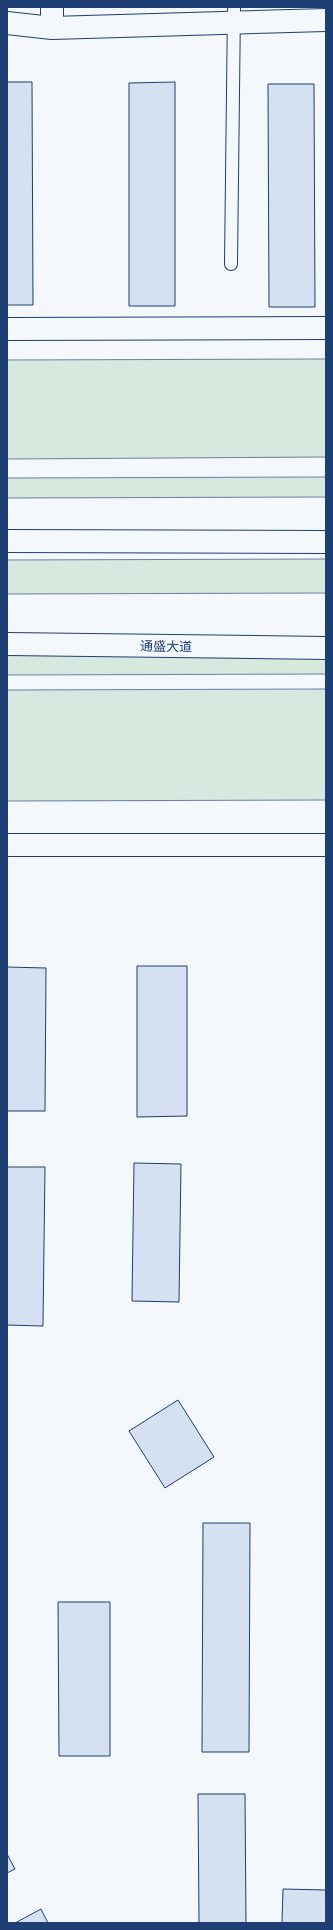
<svg xmlns="http://www.w3.org/2000/svg" width="333" height="1930" font-family="'Roboto Condensed','Noto Sans SC',sans-serif">
<style>
.green{fill:#d7e8df;stroke:#687fa3}
.building{fill:#d5e0f0;stroke:#1d3f73}
.lines{fill:none;stroke-linecap:round;stroke-linejoin:round}
.lane-casing{stroke:#1d3f73;stroke-width:14}
.street-casing{stroke:#1d3f73;stroke-width:24}
.secondary-casing{stroke:#1d3f73;stroke-width:24}
.primary-casing{stroke:#1d3f73;stroke-width:24}
.lane{stroke:#f4f7fb;stroke-width:12}
.street{stroke:#f4f7fb;stroke-width:22}
.secondary{stroke:#f4f7fb;stroke-width:22}
.primary{stroke:#f4f7fb;stroke-width:22}
.labels{text-anchor:middle;stroke-width:3;stroke-linejoin:round;paint-order:stroke}
.street-label{font-size:13px;fill:#1d3f73;stroke:#f4f7fb}
</style>
<rect width="100%" height="100%" fill="#f4f7fb"/>
<path class="green" d="M326,359V457L7,459V360Z
M326,477V497L7,498V478Z
M326,559V593L7,594V560Z
M326,652V674L7,675V653Z
M326,689V800L7,801V690Z"/>
<path class="building" d="M7,82H32L33,305H7Z
M175,82V306H129V83Z
M268,84H314L315,307H269Z
M137,966H187V1116L137,1117Z
M7,967L46,968L45,1111H7Z
M134,1163L181,1164L179,1302L132,1301Z
M7,1167H45L43,1326L7,1325Z
M178,1400L214,1457L165,1488L129,1431Z
M203,1523H250L249,1752H202Z
M58,1602H110V1756H59Z
M198,1794H245L246,1923H199Z
M7,1854L15,1869L7,1873Z
M283,1889L326,1890V1923H282Z
M41,1909L48,1923H15Z"/>
<g class="lines">
<defs>
<path id="lane" d="M231,264L234,7"/>
<path id="street" d="M52,7V28
M7,23L52,28L326,20"/>
<path id="secondary" d="M7,329L326,328
M7,845H326"/>
<path id="primary" d="M7,541L326,542
M7,644L326,648"/>
</defs>
<use href="#lane" class="lane-casing"/>
<use href="#street" class="street-casing"/>
<use href="#secondary" class="secondary-casing"/>
<use href="#primary" class="primary-casing"/>
<use href="#lane" class="lane"/>
<use href="#street" class="street"/>
<use href="#secondary" class="secondary"/>
<use href="#primary" class="primary"/>
</g>
<g class="labels">
<g class="street-label">
<text transform="translate(166 646) rotate(1)" y="5">通盛大道</text>
</g>
</g>
<rect width="333" height="1930" fill="none" stroke="#1d3f73" stroke-width="16"/>
</svg>
